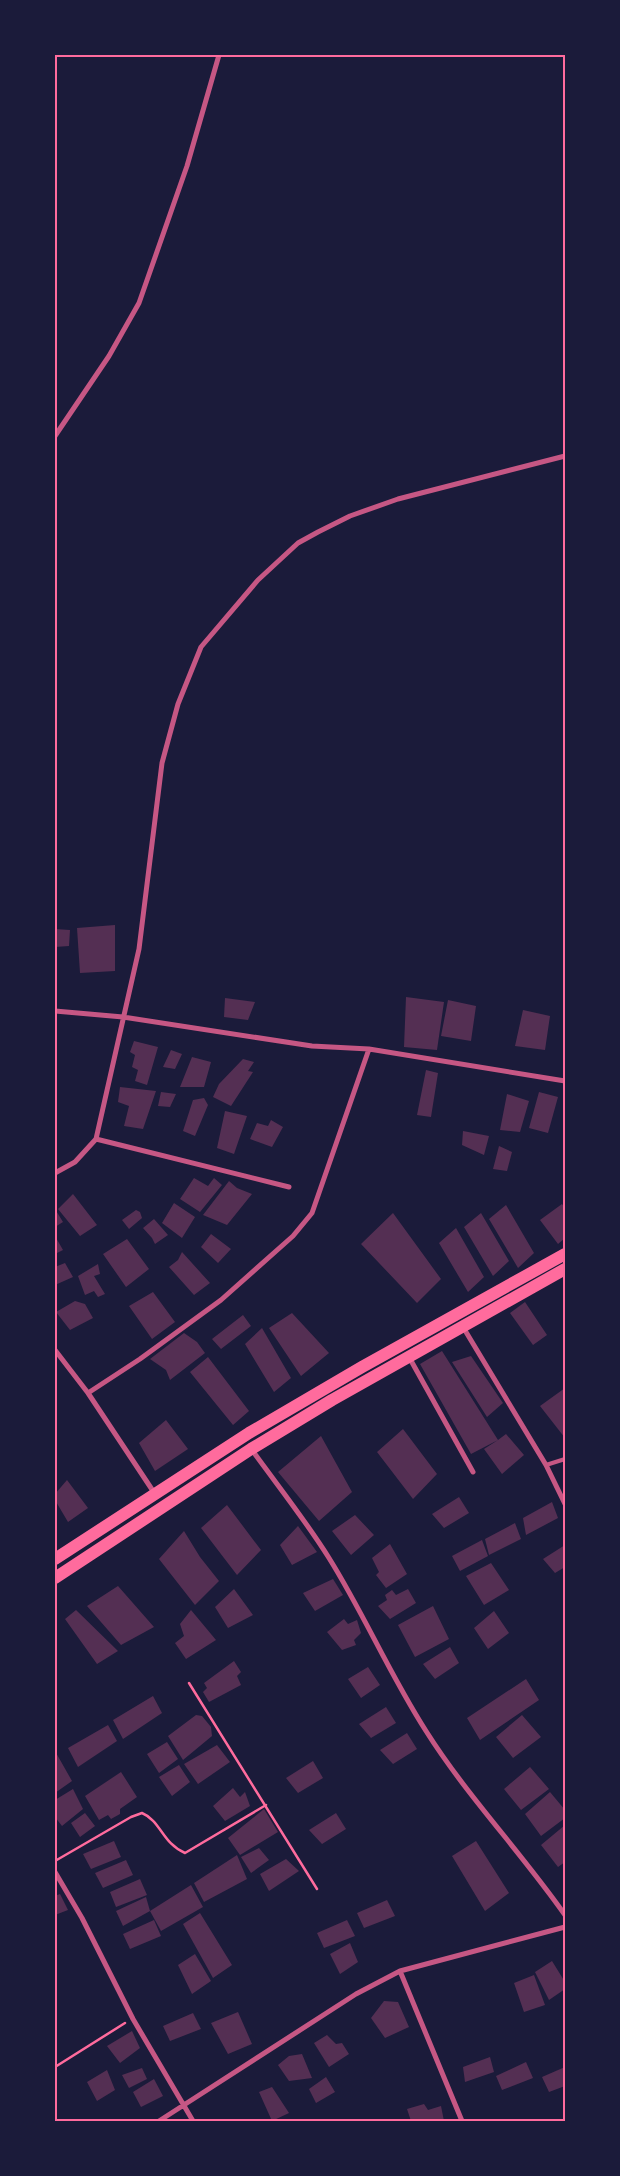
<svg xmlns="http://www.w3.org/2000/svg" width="620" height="2176" font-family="Inter,sans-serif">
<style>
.building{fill:#542f53}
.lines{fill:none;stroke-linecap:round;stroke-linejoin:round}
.path{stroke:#ff6b9d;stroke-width:2.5}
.service{stroke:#c65784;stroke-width:4}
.minor{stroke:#c65784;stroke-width:5}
.trunk{stroke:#ff6b9d;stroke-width:12}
.neatline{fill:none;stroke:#ff6b9d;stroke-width:2}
</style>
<rect width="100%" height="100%" fill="#1b1b3a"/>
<path class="building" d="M115,925V971L80,973L77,928Z
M55,929L70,930L69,946L55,947Z
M406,997L444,1002L437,1050L404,1047Z
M225,998L255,1002L248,1020L224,1017Z
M448,1000L476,1006L471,1041L441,1036Z
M523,1010L550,1016L545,1050L515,1046Z
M134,1041L158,1047L147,1085L135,1081L138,1070L132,1067L135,1055L130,1052Z
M171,1050L182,1054L175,1069L163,1067Z
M192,1057L211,1062L204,1087H180Z
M243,1059L254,1062L248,1071L253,1072L231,1106L213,1097L219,1084Z
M426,1070L438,1073L431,1117L417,1115Z
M120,1087L156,1091L143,1129L124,1126L129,1106L118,1102Z
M161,1092L176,1094L170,1107L158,1106Z
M539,1092L558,1097L548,1133L529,1128Z
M507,1094L529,1101L520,1132L500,1130Z
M204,1098L208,1105L195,1136L183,1131L193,1100Z
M225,1111L247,1116L234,1154L217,1148Z
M271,1120L283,1127L272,1147L250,1139L257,1123L268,1126Z
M463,1131L489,1136L484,1155L462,1145Z
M499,1146L512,1152L507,1171L493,1169Z
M194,1178L208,1186L214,1178L222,1185L200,1212L180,1199Z
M229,1181L237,1188L252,1194L227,1225L203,1215Z
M73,1194L97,1225L80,1236L58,1209Z
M174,1203L195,1217L182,1238L162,1223Z
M562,1204L565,1208V1238L558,1244L540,1220Z
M506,1205L534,1253L518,1268L489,1219Z
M55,1209L63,1222L55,1227Z
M136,1210L140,1212L142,1218L129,1229L122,1220Z
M393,1213L441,1279L417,1303L361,1244Z
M481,1213L509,1261L493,1276L464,1227Z
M154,1219L168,1235L155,1244L152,1238L143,1228Z
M456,1228L484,1277L468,1292L439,1243Z
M211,1234L231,1249L218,1263L201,1247Z
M55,1236L63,1250L55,1254Z
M127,1239L149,1269L126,1287L103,1254Z
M182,1252L210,1283L194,1295L169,1267L178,1260Z
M65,1263L73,1277L55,1285V1267Z
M98,1264L100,1274L94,1276L105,1294L98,1297L94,1291L85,1295L78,1276Z
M153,1292L175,1322L152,1339L129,1306Z
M75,1301L85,1304L93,1318L70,1330L56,1312Z
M525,1302L547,1335L533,1345L510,1313Z
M292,1313L329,1353L301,1376L269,1328Z
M243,1315L251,1326L221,1349L212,1339Z
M262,1328L291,1378L274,1392L245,1344Z
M184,1333L197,1342L205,1353L170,1380L166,1370L150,1359Z
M442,1351L498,1440L506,1434L524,1455L502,1474L484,1449L498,1440L471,1454L420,1364Z
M471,1356L503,1403L487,1417L452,1362Z
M208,1357L249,1411L233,1425L190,1372Z
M565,1388V1438L540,1406Z
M166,1420L188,1449L155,1471L139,1443Z
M403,1429L437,1474L413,1499L377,1452Z
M321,1436L352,1492L319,1521L278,1472Z
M67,1480L88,1508L68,1522L55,1500V1494Z
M459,1497L469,1513L444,1528L432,1514Z
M552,1502L558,1518L526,1535L523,1518Z
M227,1505L261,1550L237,1575L201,1528Z
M355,1515L374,1535L351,1555L332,1531Z
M515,1523L521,1539L489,1555L485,1539Z
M298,1526L317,1552L292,1565L280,1545Z
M184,1531L200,1557L219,1581L195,1605L159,1559Z
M482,1540L488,1556L460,1571L452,1556Z
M390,1544L407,1574L386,1588L376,1575L379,1572L372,1558Z
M565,1545V1567L555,1573L543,1559Z
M491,1563L509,1590L484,1605L466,1576Z
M333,1579L343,1595L315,1611L303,1593Z
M118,1586L154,1627L121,1645L87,1606Z
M234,1589L253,1615L228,1628L215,1607Z
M408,1589L416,1603L390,1619L378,1606L387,1600L385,1595L392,1590L396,1595Z
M433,1606L449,1639L415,1657L398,1625Z
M76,1610L118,1651L97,1664L65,1619Z
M191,1610L216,1640L186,1659L175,1643L184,1636L180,1624Z
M494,1611L509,1633L488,1649L474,1628Z
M344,1619L348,1624L357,1620L361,1633L354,1640L356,1645L342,1650L327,1632Z
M450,1647L459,1663L435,1679L423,1664Z
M234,1661L241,1672L237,1676L241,1685L209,1702L203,1692L207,1688L204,1683Z
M368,1667L380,1685L361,1698L348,1679Z
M526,1679L539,1700L480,1740L467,1718Z
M153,1696L162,1713L123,1739L113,1720Z
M386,1707L396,1723L371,1738L359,1724Z
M196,1715L202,1716L211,1727L212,1736L183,1760L168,1736Z
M522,1715L541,1737L513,1758L496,1737Z
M108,1725L117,1741L78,1767L68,1748Z
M407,1733L417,1749L393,1764L380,1750Z
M167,1742L178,1759L159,1773L147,1754Z
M217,1745L230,1762L198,1784L184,1764Z
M55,1751L72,1781L55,1793Z
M313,1761L323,1778L298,1793L286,1778Z
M179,1765L190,1782L172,1796L159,1777Z
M530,1767L549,1789L521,1810L504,1789Z
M121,1772L137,1797L120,1809V1814L111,1819L108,1815L99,1820L85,1796Z
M233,1788L240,1797L245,1792L250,1806L225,1821L213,1806Z
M73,1789L83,1809L62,1826L55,1817V1800Z
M550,1792L565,1810V1818L541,1836L525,1814Z
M264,1809L278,1832L240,1855L228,1838Z
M85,1813L95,1826L80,1837L71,1823Z
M336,1813L346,1829L322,1844L309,1830Z
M565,1825V1862L558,1867L541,1845Z
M114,1841L121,1857L91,1869L83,1854Z
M476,1841L509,1893L485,1911L452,1856Z
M259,1848L269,1860L251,1873L241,1857Z
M237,1855L247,1879L204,1902L194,1883Z
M286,1859L299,1871L269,1891L260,1874Z
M126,1860L133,1875L103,1888L95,1873Z
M140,1879L147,1895L116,1907L110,1892Z
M191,1885L203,1907L161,1931L150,1911Z
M60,1894L68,1910L55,1915V1896Z
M146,1897L150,1911L123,1926L116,1911Z
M387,1900L395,1916L364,1928L357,1913Z
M200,1913L232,1965L213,1978L183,1924Z
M154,1920L161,1936L130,1949L123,1934Z
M347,1920L355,1936L324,1948L317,1933Z
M350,1943L358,1962L340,1974L330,1954Z
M195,1954L211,1981L192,1994L178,1965Z
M552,1961L565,1982V1989L549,2000L535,1972Z
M534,1975L545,2005L524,2012L514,1983Z
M384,2001L398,2002L409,2027L385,2038L371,2018Z
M238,2012L252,2044L228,2054L211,2023Z
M193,2013L201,2029L170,2041L163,2026Z
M132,2031L140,2048L120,2063L107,2046Z
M327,2035L336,2044L342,2043L349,2054L329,2067L314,2043Z
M302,2054L312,2078L289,2081L278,2065L289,2056Z
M490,2057L494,2072L465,2082L463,2067Z
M526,2062L533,2078L502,2090L496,2076Z
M565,2067V2086L549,2092L542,2077Z
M142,2068L147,2079L129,2088L122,2075Z
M107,2070L115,2090L97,2101L87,2082Z
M326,2077L335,2092L316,2103L309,2089Z
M154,2079L163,2096L141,2107L133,2092Z
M272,2087L289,2113L272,2121L259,2092Z
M424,2104L428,2110L441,2106L444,2121H411L407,2109Z"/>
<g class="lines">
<path class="path" d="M189,1683L317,1889
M55,1861L131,1817L142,1813C161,1821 162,1843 185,1853L266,1805
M55,2067L125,2023"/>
<path class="service" d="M546,1465L565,1459"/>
<path class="minor" d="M55,436L109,356L139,303L187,166L219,55
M55,1011L123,1017L312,1046L369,1049L565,1081
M96,1139L289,1187
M55,1173L75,1162L96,1139L139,949L162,763L178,704L201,647L258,580L298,543L318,532L350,516L398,499L565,456
M463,1327L546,1465L565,1504
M55,1350L88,1393L155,1494
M409,1357L473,1472
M88,1393L140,1359L221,1300L293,1236L312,1213L369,1049
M252,1450C278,1486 306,1521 329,1558C364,1614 390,1675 426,1731C467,1796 521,1852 565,1915
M55,1872L82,1918L133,2019L193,2121
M400,1971L462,2121
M159,2121L356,1994L400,1971L565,1927"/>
<path class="trunk" d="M55,1559L249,1433L362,1367L565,1254
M55,1578L251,1449L332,1400L565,1269"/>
</g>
<rect width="620" height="2176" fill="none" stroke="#1b1b3a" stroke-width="112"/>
<rect x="56" y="56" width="508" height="2064" class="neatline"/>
</svg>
